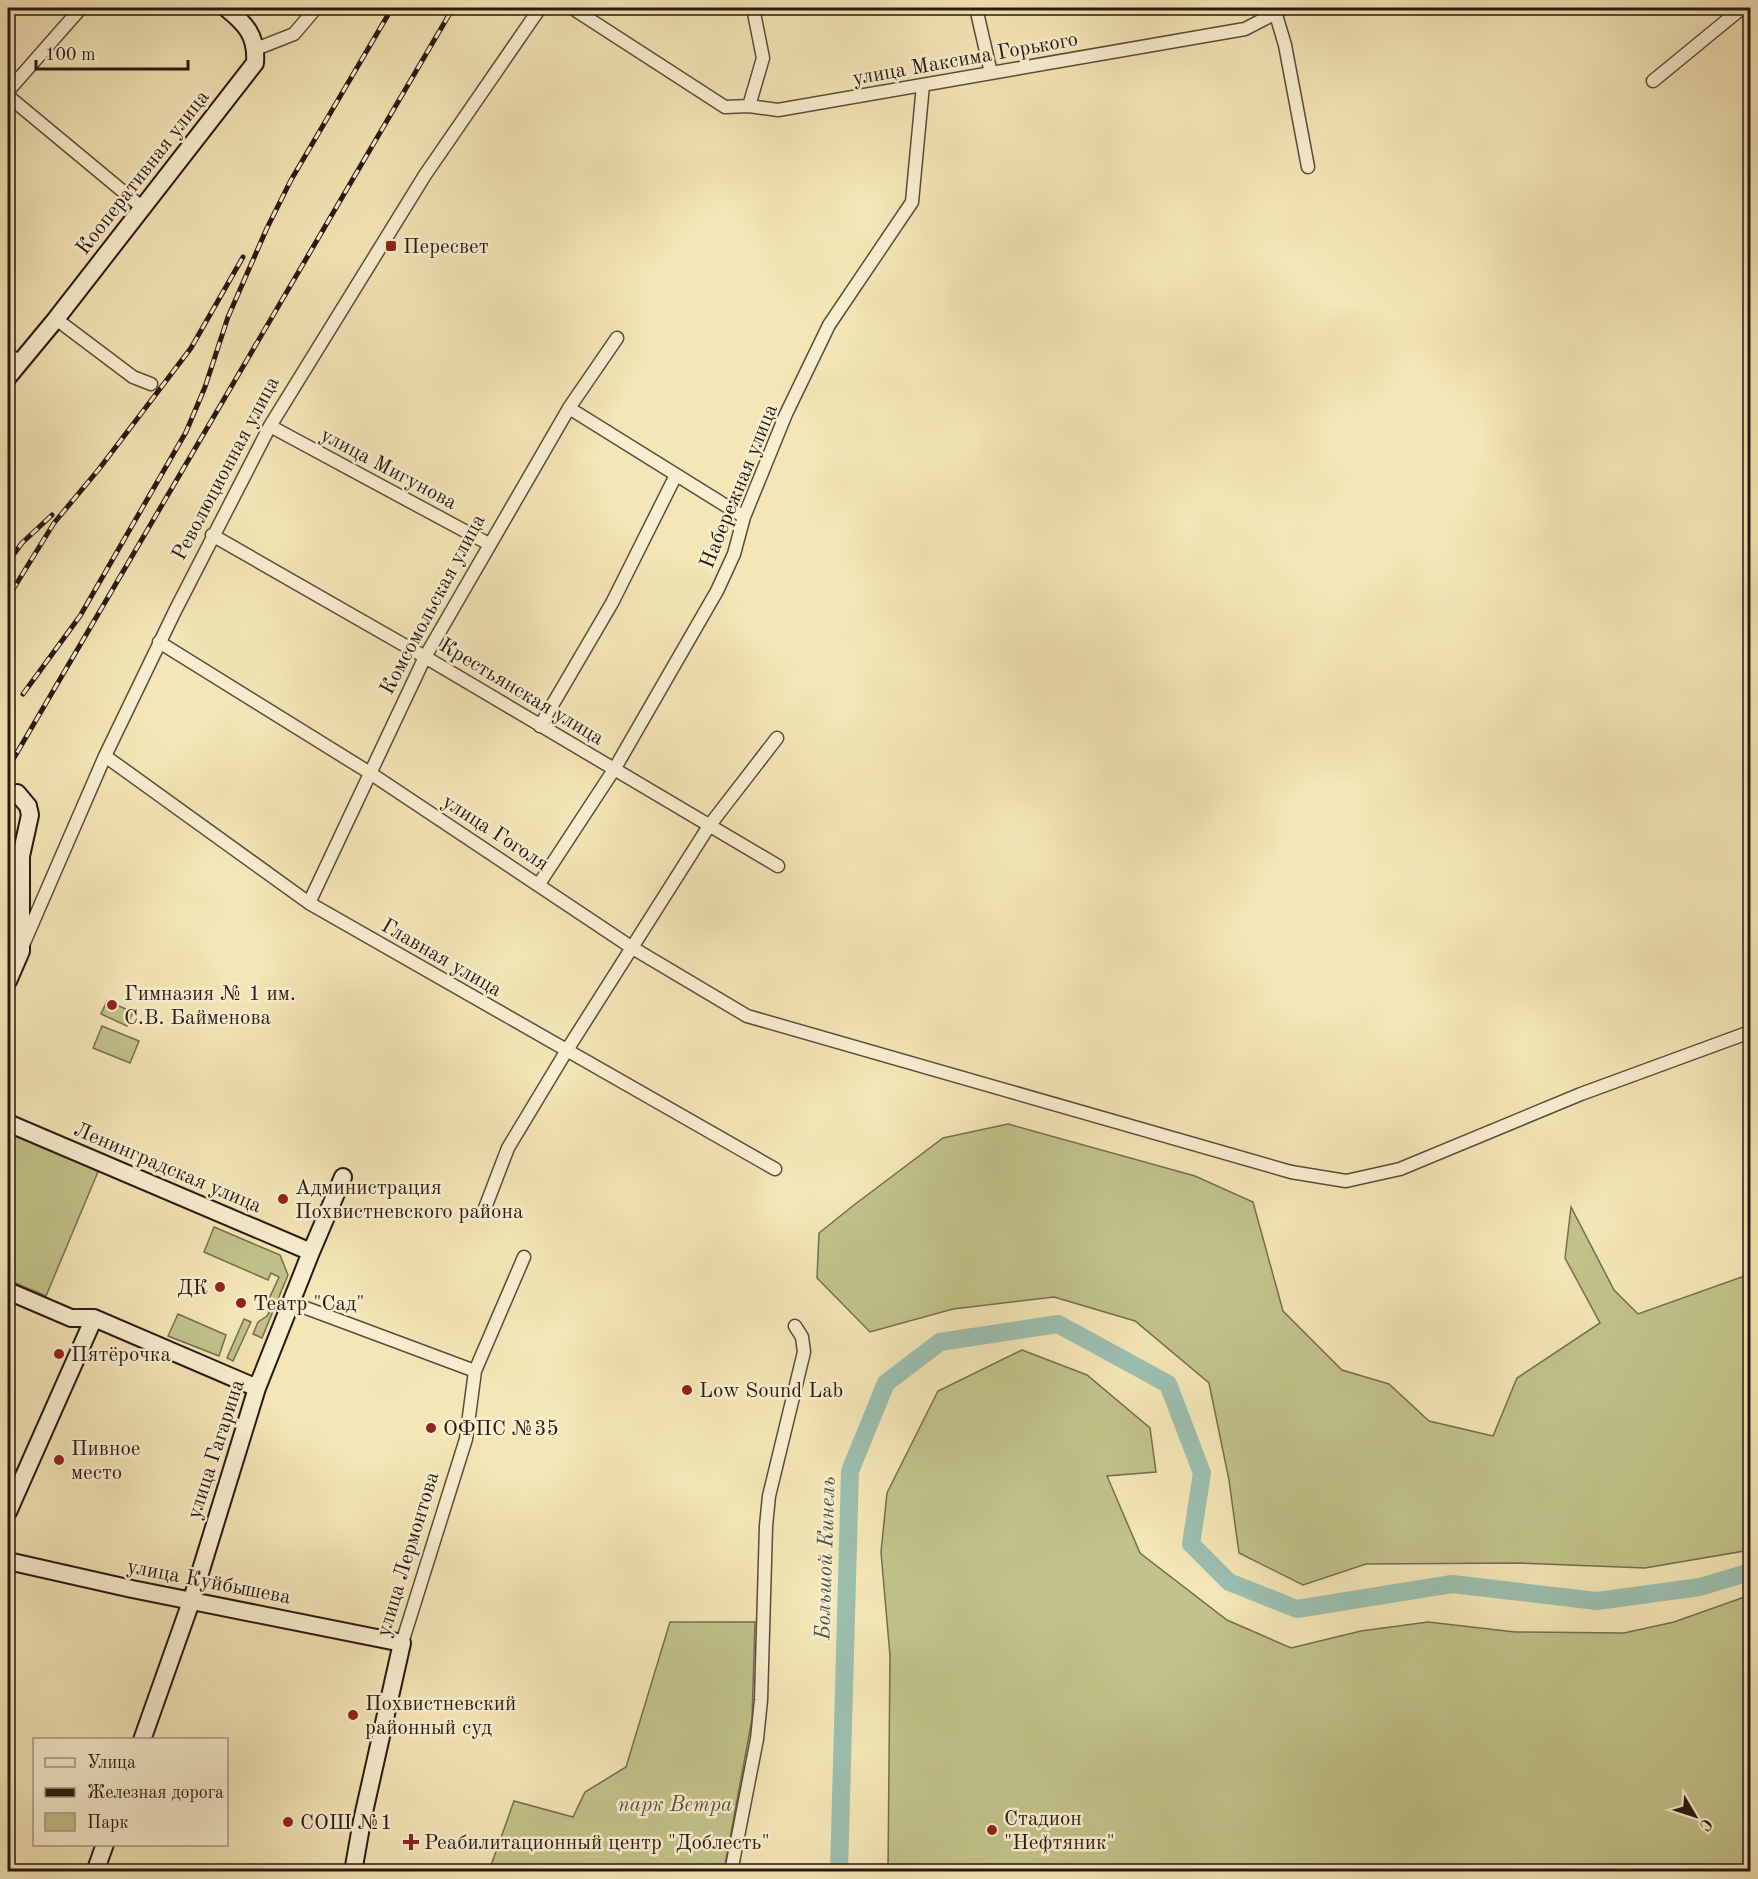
<svg xmlns="http://www.w3.org/2000/svg" width="1758" height="1879" font-family="'Old Standard TT',serif">
<style>
.green{fill:#c1c38a;stroke:#746e4e;stroke-width:1.5}
.lines{fill:none;stroke-linecap:round;stroke-linejoin:round}
.river{stroke:#9cbfb0;stroke-width:18}
.street-casing{stroke:#5a4c3a;stroke-width:15}
.secondary-casing{stroke:#271911;stroke-width:20}
.street{stroke:#f8efd0;stroke-width:12}
.secondary{stroke:#f8efd0;stroke-width:16}
.rail-casing{stroke:#271911;stroke-width:5}
.rail{stroke:#f8efd0;stroke-width:3;stroke-dasharray:9;stroke-linecap:butt}
.poi-dot{fill:#8f2418;stroke:#f8efd0;stroke-width:2}
.labels{text-anchor:middle;stroke-width:5;stroke-linejoin:round;paint-order:stroke}
.street-label{font-size:21px;fill:#271911;stroke:#f8efd0}
.poi-label{font-size:21px;fill:#271911;stroke:#f8efd0;text-anchor:start}
.park-label{font-size:21px;font-style:italic;fill:#5d543b;stroke:#f8efd0}
.water-label{font-size:22px;font-style:italic;fill:#505349;stroke:#f8efd0}
</style>
<rect width="100%" height="100%" fill="#f4e6b6"/>
<filter id="stains"><feTurbulence type="fractalNoise" baseFrequency=".00333" numOctaves="4"/><feColorMatrix values="0 0 0 0 .2 0 0 0 0 .09 0 0 0 0 .02 0 0 0 .5 -.17"/></filter>
<radialGradient id="worn" r=".72"><stop offset=".6" stop-color="#630" stop-opacity="0"/><stop offset="1" stop-color="#630" stop-opacity=".3"/></radialGradient>
<path class="green" d="M107,1001L133,1012L127,1026L101,1014Z
M102,1026L139,1041L130,1063L93,1048Z
M1008,1124L1195,1176L1253,1202L1283,1311L1342,1370L1389,1384L1429,1421L1493,1436L1517,1378L1600,1323L1565,1258L1571,1207L1614,1290L1638,1314L1750,1274V1550L1645,1568L1518,1563L1366,1564L1303,1585L1239,1553L1229,1480L1209,1383L1135,1321L1054,1297L953,1309L870,1332L817,1278L819,1233L854,1205L943,1138Z
M8,1128L100,1167L46,1296L8,1280Z
M214,1227L280,1255L288,1275L262,1338L253,1334L258,1322L267,1316L270,1311L269,1299L279,1277L271,1273L268,1280L204,1252Z
M178,1314L226,1335L219,1356L168,1336Z
M244,1319L251,1322L233,1361L227,1358Z
M1022,1350L1087,1375L1150,1428L1156,1472L1107,1476L1140,1553L1227,1620L1291,1648L1361,1631L1428,1622L1515,1632L1624,1633L1674,1622L1750,1595V1871H888L890,1656L881,1552L887,1493L938,1391Z
M670,1622H755L752,1719L724,1871H489L514,1801L573,1817L585,1792L626,1767Z"/>
<g class="lines">
<path class="river" d="M839,1872L850,1471L886,1383L940,1342L1058,1324L1168,1384L1202,1473L1191,1544L1229,1582L1297,1609L1452,1584L1597,1601L1700,1587L1750,1572"/>
<defs>
<path id="street" d="M572,8L725,107L749,106L778,110L1245,29L1276,13L1283,8
M976,8L991,73
M1274,8L1285,45L1308,167
M256,49L294,34L316,8
M1653,81L1742,8
M8,91L81,8
M8,96L143,208
M749,106L763,58L753,8
M56,319L133,377L151,384
M8,353L19,363
M569,408L744,517
M270,426L489,544
M212,535L425,657L778,866
M159,642L370,773L631,947L747,1016L1291,1172L1346,1181L1400,1169L1581,1094L1750,1032
M540,726L612,603L676,475
M105,756L309,903L775,1169
M539,884L615,768L717,591L734,554L744,517L786,414L829,325L912,202L923,85
M309,903L425,657L569,408L617,338
M23,945L105,756L175,611L270,426L425,175L540,8
M485,1208L508,1148L567,1050L709,826L777,738
M290,1302L475,1371
M402,1643L466,1439L475,1371L524,1257
M731,1872L757,1739L761,1700L766,1526L769,1496L804,1352L802,1337L795,1326"/>
<path id="secondary" d="M8,377L56,319L255,63C257,36 246,24 226,8
M8,981L21,951V856L30,815L28,806L17,793
M8,1123L311,1252
M8,1291L71,1318H94L257,1388
M8,1512L94,1318
M8,1561L132,1589L402,1643L362,1821L353,1872
M142,1740L192,1599L257,1388L311,1252L343,1177
M95,1872L105,1844"/>
</defs>
<use href="#street" class="street-casing"/>
<use href="#secondary" class="secondary-casing"/>
<use href="#street" class="street"/>
<use href="#secondary" class="secondary"/>
<defs>
<path id="rail" d="M8,562L22,543L52,515
M12,591L54,523L99,469L191,348L243,257
M23,694L80,616L186,432L205,387L228,317L267,228L291,180L392,8
M8,768L453,8"/>
</defs>
<use href="#rail" class="rail-casing"/>
<use href="#rail" class="rail"/>
</g>
<g class="poi-dot">
<rect x="385" y="240" width="12" height="12" rx="3"/>
<circle cx="112" cy="1005" r="6"/>
<circle cx="283" cy="1199" r="6"/>
<circle cx="220" cy="1287" r="6"/>
<circle cx="241" cy="1303" r="6"/>
<circle cx="59" cy="1354" r="6"/>
<circle cx="687" cy="1390" r="6"/>
<circle cx="431" cy="1428" r="6"/>
<circle cx="59" cy="1460" r="6"/>
<circle cx="353" cy="1715" r="6"/>
<circle cx="288" cy="1822" r="6"/>
<circle cx="992" cy="1830" r="6"/>
<path d="M408 1833h6v6h6v6h-6v6h-6v-6h-6v-6h6z"/>
</g>
<g class="labels">
<g class="street-label">
<text transform="translate(965 58) rotate(-10)" y="7">улица Максима Горького</text>
<text transform="translate(142 172) rotate(-52)" y="7">Кооперативная улица</text>
<text transform="translate(225 468) rotate(-62)" y="7">Революционная улица</text>
<text transform="translate(389 468) rotate(28)" y="7">улица Мигунова</text>
<text transform="translate(738 486) rotate(-68)" y="7">Набережная улица</text>
<text transform="translate(432 604) rotate(-62)" y="7">Комсомольская улица</text>
<text transform="translate(522 691) rotate(31)" y="7">Крестьянская улица</text>
<text transform="translate(496 832) rotate(33)" y="7">улица Гоголя</text>
<text transform="translate(442 957) rotate(30)" y="7">Главная улица</text>
<text transform="translate(168 1167) rotate(23)" y="7">Ленинградская улица</text>
<text transform="translate(215 1449) rotate(-72)" y="7">улица Гагарина</text>
<text transform="translate(407 1554) rotate(-73)" y="7">улица Лермонтова</text>
<text transform="translate(209 1581) rotate(11)" y="7">улица Куйбышева</text>
</g>
<g class="poi-label">
<text x="403" y="253">Пересвет</text>
<text x="124" y="1000">Гимназия № 1 им.<tspan x="124" dy="24">С.В. Байменова</tspan></text>
<text x="295" y="1194">Администрация<tspan x="295" dy="24">Похвистневского района</tspan></text>
<text x="208" y="1294" text-anchor="end">ДК</text>
<text x="253" y="1310">Театр "Сад"</text>
<text x="71" y="1361">Пятёрочка</text>
<text x="699" y="1397">Low Sound Lab</text>
<text x="443" y="1435">ОФПС №35</text>
<text x="71" y="1455">Пивное<tspan x="71" dy="24">место</tspan></text>
<text x="365" y="1710">Похвистневский<tspan x="365" dy="24">районный суд</tspan></text>
<text x="1004" y="1825">Стадион<tspan x="1004" dy="24">"Нефтяник"</tspan></text>
<text x="300" y="1829">СОШ №1</text>
<text x="424" y="1849">Реабилитационный центр "Доблесть"</text>
</g>
<g class="park-label">
<text x="675" y="1811">парк Ветра</text>
</g>
<g class="water-label">
<text transform="translate(824 1558) rotate(-88)" y="8">Большой Кинель</text>
</g>
</g>
<rect width="1758" height="1879" fill="none" stroke="#f4e6b6" stroke-width="30"/>
<rect x="9" y="9" width="1740" height="1861" fill="none" stroke="#271911" stroke-width="3"/>
<rect x="15" y="15" width="1728" height="1849" fill="none" stroke="#271911" stroke-width="1.5"/>
<rect x="33" y="1738" width="195" height="108" fill="#f8efd0" stroke="#a49984" stroke-width="1.5"/>
<rect x="45" y="1758" width="30" height="9" fill="#f8efd0" stroke="#a49984" stroke-width="1.5"/>
<text x="87" y="1768" font-size="18" fill="#271911">Улица</text>
<rect x="45" y="1788" width="30" height="9" fill="#271911" stroke="#a49984" stroke-width="1.5"/>
<text x="87" y="1798" font-size="18" fill="#271911">Железная дорога</text>
<rect x="45" y="1813" width="30" height="18" fill="#c1c38a" stroke="#a49984" stroke-width="1.5"/>
<text x="87" y="1828" font-size="18" fill="#271911">Парк</text>
<g transform="translate(1695 1816) rotate(129)" stroke="#f8efd0" stroke-width="4.5" paint-order="stroke">
<path d="M0-4.5L10 22L0 15L-10 22Z" fill="#271911"/>
<text y="-9" font-size="16" font-weight="bold" text-anchor="middle" fill="#271911">С</text>
</g>
<path d="M36 60v9h152v-9" fill="none" stroke="#271911" stroke-width="3"/>
<text x="45" y="60" font-size="18" fill="#271911" stroke="#f8efd0" stroke-width="4.5" paint-order="stroke">100 m</text>
<rect width="100%" height="100%" filter="url(#stains)"/>
<rect width="100%" height="100%" fill="url(#worn)"/>
</svg>
